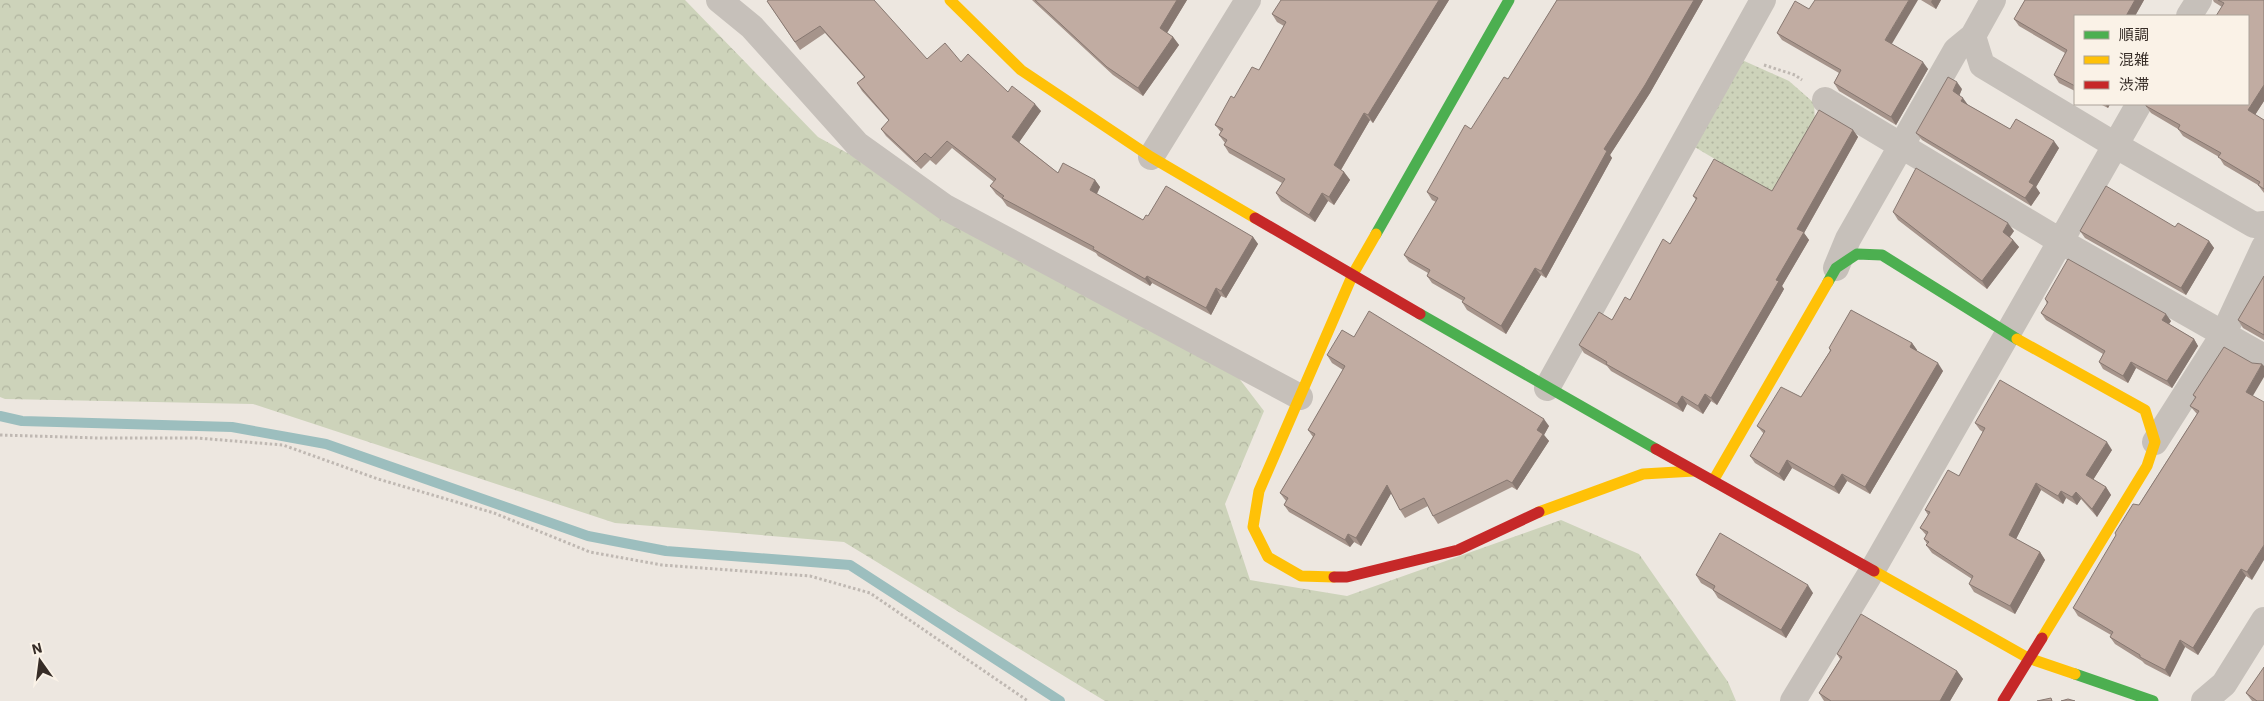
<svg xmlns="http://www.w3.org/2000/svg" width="2264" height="701" font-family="'IBM Plex Sans','Noto Sans JP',sans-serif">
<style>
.forest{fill:url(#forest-crowns)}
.park{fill:url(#park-dots)}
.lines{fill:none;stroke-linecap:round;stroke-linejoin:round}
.stream{stroke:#9cbebe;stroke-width:10}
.path{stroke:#bfb8b2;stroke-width:3;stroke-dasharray:2.5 2.5;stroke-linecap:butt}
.street{stroke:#c6c0ba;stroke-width:26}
.fast{stroke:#4caf50;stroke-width:11}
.slow{stroke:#ffc107;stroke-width:11}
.jam{stroke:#c62828;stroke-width:11}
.wall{fill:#a6948b}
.shaded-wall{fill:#877871}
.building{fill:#c1aca2;stroke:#877871}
</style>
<defs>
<pattern id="forest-crowns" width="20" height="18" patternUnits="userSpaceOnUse" patternTransform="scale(1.25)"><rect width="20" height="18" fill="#cdd3ba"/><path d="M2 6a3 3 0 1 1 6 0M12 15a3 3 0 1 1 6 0" fill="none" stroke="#b1b5a0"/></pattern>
<pattern id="park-dots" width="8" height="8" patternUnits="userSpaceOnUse" patternTransform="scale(1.25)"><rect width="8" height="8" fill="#cdd3ba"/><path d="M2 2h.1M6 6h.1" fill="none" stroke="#b1b5a0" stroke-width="1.8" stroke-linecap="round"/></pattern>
</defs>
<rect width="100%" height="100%" fill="#ede7e0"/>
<path class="forest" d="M0,0H685L818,137L1225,360L1264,411L1225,504L1250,580L1347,596L1561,520L1639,554L1728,682L1736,701H1105L844,542L615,523L253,404L5,399L0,397Z"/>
<path class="park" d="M1742,60L1789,81L1814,103L1815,122L1772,193L1693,146Z"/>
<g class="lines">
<path class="stream" d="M0,416L22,421L232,427L326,444L588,536L666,551L850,565L1060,701"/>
<path class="path" d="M1764,65L1795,75L1802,80
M0,435L99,438H197L283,445L378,479L494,513L590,552L662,565L810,576L870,593L1028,701"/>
<path class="street" d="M719,0L752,27L857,144L945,207L1300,397
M1993,0L1973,36L1982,65L2115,145L2254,225L2264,224
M2189,16L2199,0
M1825,100L2060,241L2264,357
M1151,157L1248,0
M1836,268L1848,239L1956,50L1973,36
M1547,388L1763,0
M2155,442L2223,335L2264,247
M1793,701L1872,571L2139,104
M2204,701L2224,684L2264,620"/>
<path class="fast" d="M1376,234L1509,0
M1828,282L1836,268L1857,254L1882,255L2017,339
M1420,314L1656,449
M2075,674L2153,701"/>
<path class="slow" d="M950,0L1021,70L1151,157L1255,218
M2017,339L2145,410L2155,442L2147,466L2042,638
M1713,481L1828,282
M1539,512L1643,474L1694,471
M1874,571L2028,658L2075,674
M1334,577L1301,576L1268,557L1253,527L1259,491L1353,274L1376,234"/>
<path class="jam" d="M1255,218L1420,314
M1656,449L1874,571
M1334,577H1347L1458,550L1539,512
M2003,701L2042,638"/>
</g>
<path class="wall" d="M1032,0H1187L1167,33L1173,37L1179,45L1143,96L1113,75Z
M1449,0L1373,123L1370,120L1341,170L1344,172L1350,180L1334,205L1328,201L1315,222L1281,201L1276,193L1282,183L1229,153L1224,145L1225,143L1219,135L1221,132L1215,125L1234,98L1259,70L1284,26L1277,22L1272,14Z
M1557,0H1703L1650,93L1610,155L1612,158L1546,278L1541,275L1506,334L1467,310L1462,302L1463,301L1432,283L1427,276L1428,273L1409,262L1404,255L1436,202L1432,200L1427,192L1508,79Z
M1921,0H1941L1936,9Z
M2025,0H2144L2135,16H2075V91L2059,83L2054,75L2065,53L2019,26L2014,19Z
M2213,0H2264V101L2255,115L2264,120V193L2258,185L2224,165L2219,157L2183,136L2178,129L2151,113L2146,106L2248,104L2222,7L2214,2Z
M767,1L927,59L961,62L1008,92L1041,111L1019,142L1058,173L1095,180L1100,187L1097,194L1143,220L1148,216L1253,237L1258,244L1226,298L1221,296L1211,315L1152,283L1150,286L1098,256L1096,253L1007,206L1002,199L996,194L990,186L994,182L952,148L936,165L930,160L921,169L886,136L881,129L889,121L862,91L857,83L864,77L825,33L800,50Z
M1809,9L1892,44L1928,69L1896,125L1839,91L1834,83L1839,73L1782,40L1777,33Z
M1962,89L1959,95L1968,105L2010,129L2059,148L2036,187L2040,193L2031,206L1922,140L1916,133Z
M2100,104H2110L2108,108Z
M1853,130L1858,137L1804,233L1809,240L1782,286L1784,289L1717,405L1711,401L1703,414L1687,404L1683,412L1611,371L1607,366L1584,353L1579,345L1612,320L1630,300L1670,244L1696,200L1693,196L1772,191Z
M1893,212L2014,231L2010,237L2013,240L2019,247L1987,289L1898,220Z
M2175,227L2209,241L2214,248L2186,295L2085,238L2080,231Z
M2264,276V340L2243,328L2238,320Z
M2045,299L2171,321L2169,324L2194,339L2198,346L2172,388L2136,368L2128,383L2103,369L2099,362L2103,354L2046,320L2041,313L2047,304Z
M1354,337L1549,426L1544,435L1549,441L1517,490L1512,487L1438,524L1433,516L1428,506L1405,518L1400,510L1391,493L1361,546L1354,542L1350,547L1289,512L1284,505L1286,501L1280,493L1313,437L1308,430L1343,370L1332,363L1327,355Z
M1912,343L1917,350V351L1943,371L1870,494L1847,481L1839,494L1792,468L1784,481L1755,463L1750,456L1764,434L1757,426L1801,397L1830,351L1829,348Z
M2193,395L2253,396L2252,580L2246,576L2198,655L2185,647L2170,677L2145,664L2142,661L2115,644L2110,637L2111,635L2078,616L2073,608L2197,414L2190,406L2195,398Z
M1975,423L2112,450L2093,480L2106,487L2111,495L2097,517L2081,499L2077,505L2066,498L2063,504L2041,490L2016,539L2040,552L2045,560L2015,614L1974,592L1969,584L1972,579L1932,553L1926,545L1927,544L1924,539L1926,535L1920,528L1928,515L1925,510L1959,476L1983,432L1980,430Z
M1696,575L1813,593L1786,638L1718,598L1713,590L1701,583Z
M1837,654L1957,671L1963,679L1950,701H1824L1819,693L1840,659Z
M2262,671L2264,701H2252L2246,693Z"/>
<path class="shaded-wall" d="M1177,0H1187L1165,36L1160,28Z
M1439,0H1449L1373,123L1368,115Z
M1694,0H1703L1650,93L1610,155L1612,158L1546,278L1541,271L1604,149Z
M1909,0H1918L1890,47L1885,40Z
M1932,0H1941L1936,9L1931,2Z
M2135,0H2144L2135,16H2126Z
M1173,37L1179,45L1143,96L1138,88Z
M1923,62L1928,69L1896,125L1891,117Z
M1957,82L1962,89L1958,99L1953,91Z
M2264,85V101L2253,118L2248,110Z
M1963,98L1968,105L1961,101Z
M1035,104L1041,111L1018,144L1012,137Z
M2105,104H2110L2108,108Z
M1364,113L1370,120L1339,173L1334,165Z
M1853,130L1858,137L1804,233L1809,240L1782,286L1784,289L1717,405L1711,398L1797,229Z
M2054,141L2059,148L2036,187L2040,193L2031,206L2025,198L2029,182Z
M1344,172L1350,180L1334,205L1329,197Z
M1095,180L1100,187L1095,197L1090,190Z
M1322,193L1328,201L1315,222L1309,215Z
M2008,223L2014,231L2008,239L2003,232Z
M1253,237L1258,244L1226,298L1221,291Z
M2013,240L2019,247L1987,289L1982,281Z
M2209,241L2214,248L2186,295L2181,288Z
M1535,268L1541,275L1506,334L1501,326Z
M1147,276L1152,283L1150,286L1145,279Z
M1216,288L1221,296L1211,315L1206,308Z
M2166,314L2171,321L2167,327L2162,320Z
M2194,339L2198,346L2172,388L2167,381Z
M1912,343L1917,350L1915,355L1910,347Z
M2131,362L2136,368L2128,383L2123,376Z
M1938,363L1943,371L1870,494L1865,487Z
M2262,364L2264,366V377L2251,399L2246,392Z
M1705,394L1711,401L1703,414L1698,406Z
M1682,396L1687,404L1683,412L1677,404Z
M1544,419L1549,426L1544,435L1549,441L1517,490L1512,483L1537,430Z
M2107,442L2112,450L2091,483L2086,475Z
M1787,460L1792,468L1784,481L1779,474Z
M1842,474L1847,481L1839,494L1834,487Z
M2036,483L2041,490L2014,543L2009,535Z
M1387,485L1392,492L1361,546L1356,538Z
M2106,487L2111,495L2097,517L2092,509Z
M2061,491L2066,498L2063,504L2058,496Z
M2076,492L2081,499L2077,505L2072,497Z
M1348,534L1354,542L1350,547L1345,540Z
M2264,545V560L2252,580L2247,572Z
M2040,552L2045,560L2015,614L2010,606Z
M2241,569L2246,576L2198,655L2193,648Z
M1808,585L1813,593L1786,638L1781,630Z
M2180,640L2185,647L2170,677L2165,670Z
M1957,671L1963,679L1950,701H1940Z"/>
<path class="building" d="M769,0H874L927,59L945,43L961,62L968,54L1008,92L1012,86L1035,104L1012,137L1058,173L1063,163L1095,180L1090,190L1143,220L1146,215L1148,216L1166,186L1253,237L1221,291L1216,288L1206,308L1147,276L1145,279L1093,249L1094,247L1002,198L1004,196L990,186L996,179L947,141L931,158L925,153L916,162L881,129L889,120L857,83L865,77L820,26L795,42L767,1Z
M1035,0H1177L1160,28L1173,37L1138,88L1107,67Z
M1281,0H1439L1368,115L1364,113L1334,165L1344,172L1329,197L1322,193L1309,215L1276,193L1285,179L1224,145L1227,140L1219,135L1223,129L1215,125L1231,96L1234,98L1252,67L1259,70L1286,22L1272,14Z
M1557,0H1694L1645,85L1604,149L1607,151L1541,271L1535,268L1501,326L1462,302L1465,298L1427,276L1430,270L1404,255L1438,198L1427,192L1465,125L1471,129L1504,77L1508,79Z
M1815,0H1909L1885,40L1923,62L1891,117L1834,83L1841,70L1777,33L1795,1L1809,9Z
M2025,0H2135L2126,16H2075V86L2054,75L2067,50L2014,19Z
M2218,0H2264V85L2248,110L2264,120V189L2258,185L2260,182L2218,157L2221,153L2178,129L2180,125L2146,106V104H2248V16H2216L2224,3Z
M1948,77L1957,82L1953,91L1963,98L1961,101L2010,129L2016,119L2054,141L2029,182L2034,185L2025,198L1916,133Z
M1819,110L1853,130L1797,229L1804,232L1776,280L1779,281L1711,398L1705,394L1698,406L1682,396L1677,404L1606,364L1607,362L1579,345L1599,312L1612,320L1625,297L1630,300L1663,239L1670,244L1697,198L1693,196L1714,159L1772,191Z
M1916,168L2008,223L2003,232L2013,240L1982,281L1893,212Z
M2106,186L2175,227L2178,223L2209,241L2181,288L2080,231Z
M2068,259L2166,314L2162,320L2194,339L2167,381L2131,362L2123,376L2099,362L2105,351L2041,313L2048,302L2045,299Z
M2264,276V335L2238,320Z
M1851,310L1912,343L1910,347L1938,363L1865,487L1842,474L1834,487L1787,460L1779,474L1750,456L1765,431L1757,426L1781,387L1801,397L1831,350L1829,348Z
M1369,311L1544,419L1537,430L1543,434L1512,483L1507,480L1433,516L1424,498L1400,510L1387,485L1356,538L1348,534L1345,540L1284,505L1288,498L1280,493L1315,434L1308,430L1345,366L1327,355L1342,330L1354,337Z
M2224,347L2252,363L2262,364L2246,392L2264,402V545L2247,572L2241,569L2193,648L2180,640L2165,670L2140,657V655L2110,637L2113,632L2073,608L2116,535L2115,533L2133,504L2139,505L2199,411L2190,406L2196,397L2193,395Z
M2000,380L2107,442L2086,475L2106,487L2092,509L2076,492L2072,497L2061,491L2058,496L2036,483L2009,535L2040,552L2010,606L1969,584L1973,576L1926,545L1929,542L1924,539L1928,532L1920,528L1930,512L1925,510L1948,470L1959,476L1985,428L1975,423Z
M1720,533L1808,585L1781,630L1713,590L1715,586L1696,575Z
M1861,614L1957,671L1940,701H1831L1819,693L1842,657L1837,654Z
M2264,667V701H2257L2246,693Z
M2051,698L2052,701H2037Z
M2068,699L2075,701H2061Z"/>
<rect x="2074" y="15" width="175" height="90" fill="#faf2e7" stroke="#aca39a"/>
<rect x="2084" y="31" width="25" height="8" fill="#4caf50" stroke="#aca39a"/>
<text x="2119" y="40" font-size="15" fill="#372d27">順調</text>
<rect x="2084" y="56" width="25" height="8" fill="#ffc107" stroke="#aca39a"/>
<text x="2119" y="65" font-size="15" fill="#372d27">混雑</text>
<rect x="2084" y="81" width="25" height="8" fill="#c62828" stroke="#aca39a"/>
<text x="2119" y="90" font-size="15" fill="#372d27">渋滞</text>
<g transform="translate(40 661) rotate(346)" stroke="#faf2e7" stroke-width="4" paint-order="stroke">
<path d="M0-4L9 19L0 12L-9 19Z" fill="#372d27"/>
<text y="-8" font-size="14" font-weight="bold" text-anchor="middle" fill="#372d27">N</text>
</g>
</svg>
